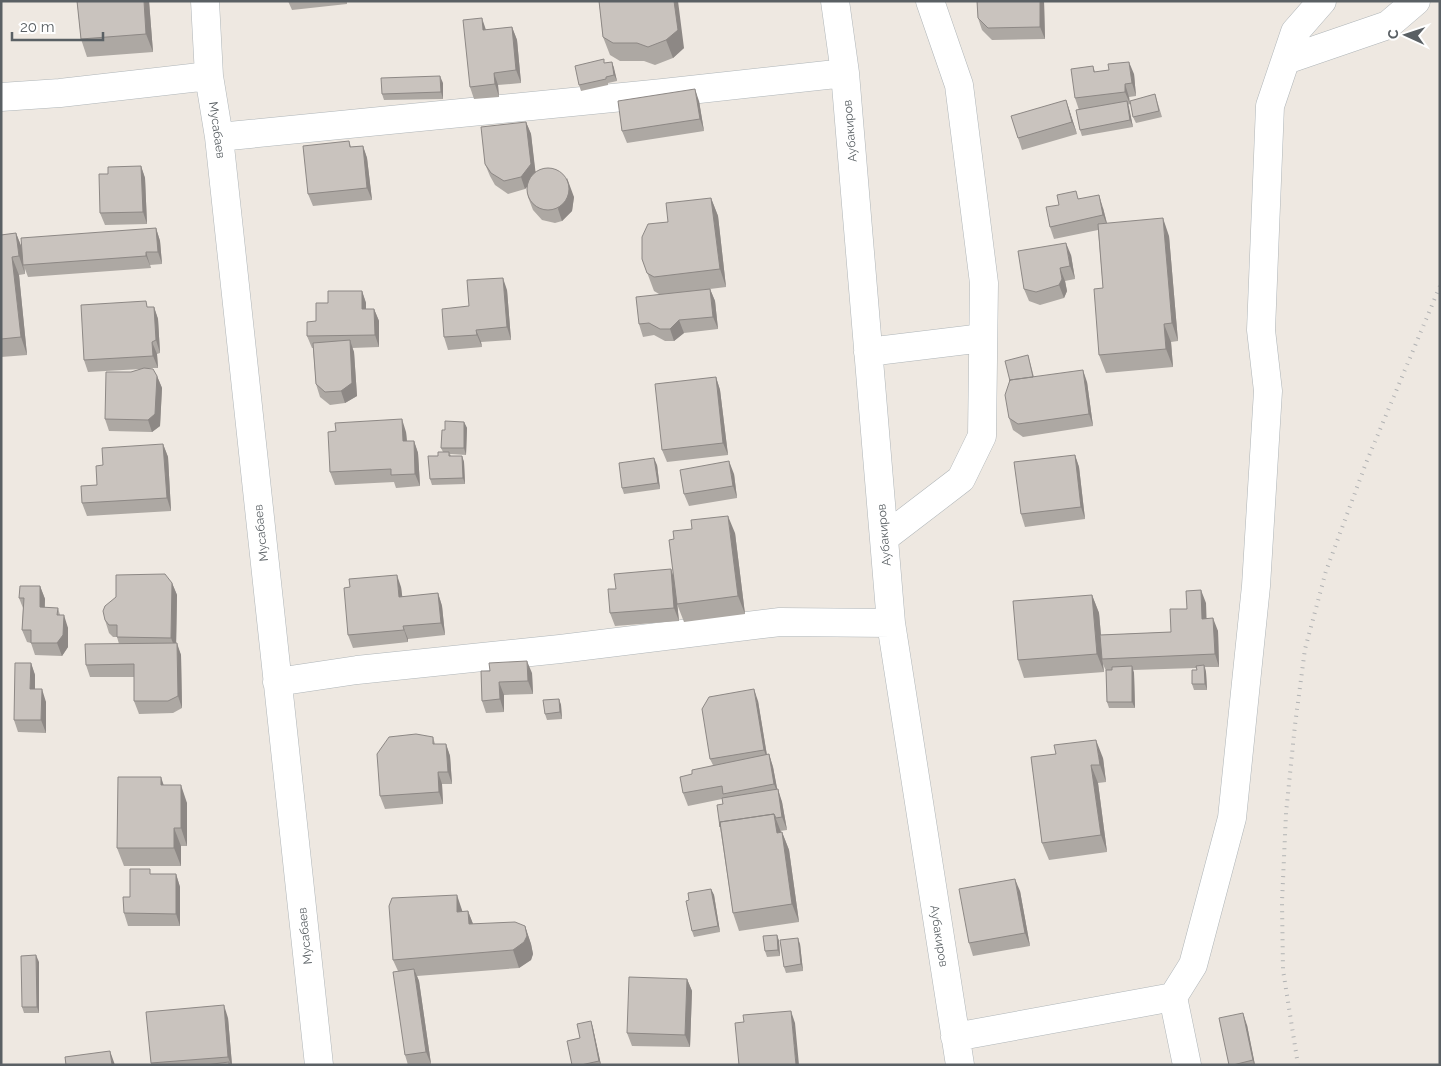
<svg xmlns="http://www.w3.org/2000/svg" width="1441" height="1066" font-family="Raleway,sans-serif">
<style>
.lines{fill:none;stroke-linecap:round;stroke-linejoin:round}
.minor-casing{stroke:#afb5b8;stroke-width:29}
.minor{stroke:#fff;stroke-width:28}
.rail{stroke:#b1b2b3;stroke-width:4;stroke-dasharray:1 6;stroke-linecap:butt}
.wall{fill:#ada8a3}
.shaded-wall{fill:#8d8885}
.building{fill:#c9c3be;stroke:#8d8885}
.labels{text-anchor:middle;stroke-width:4;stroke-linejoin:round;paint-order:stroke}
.street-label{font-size:12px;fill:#5a6064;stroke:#fff}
</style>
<rect width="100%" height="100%" fill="#eee8e1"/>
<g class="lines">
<defs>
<path id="minor" d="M205,1L209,76L219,137L319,1065
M835,1L845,73L891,623L960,1065
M1286,60L1388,25L1416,1
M1,97L60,93L209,76
M219,137L663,93L845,73
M868,352L983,338
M884,538L961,479L982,436L984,283L959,85L930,1
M277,682L357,670L560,649L780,622L891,623
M1173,997L1193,965L1232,818L1256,586L1268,391L1261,330L1270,106L1295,32L1322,1
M955,1037L1173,997L1187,1065"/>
</defs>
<use href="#minor" class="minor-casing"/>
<use href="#minor" class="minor"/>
<path class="rail" d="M1298,1065L1283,970L1282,902L1286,813L1295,725L1305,649L1326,571L1366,463L1440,286"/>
</g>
<path class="wall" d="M77,1H149L153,52L87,57L81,39Z
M288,1H347V4L292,10Z
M599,1L684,48L673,58L655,65L644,61H620L610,55L603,37Z
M977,1H1044L1045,39L992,40L982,30L978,18Z
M512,27L517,40L521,83L498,85L499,97L474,99L470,87L486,30Z
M612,62L617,81L608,83V85L581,91L579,85Z
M1093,66L1095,72L1134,74L1136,96L1129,97L1130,104L1128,105L1133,127L1082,136L1080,130L1079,110L1075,98Z
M443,83V99L384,100L382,94Z
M1155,94L1162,117L1136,123L1133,117Z
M1066,100L1077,134L1022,150L1018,138Z
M699,101L704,131L627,143L622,131Z
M526,122L531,134L535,171L574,197L572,211L562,221L555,223L542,220L533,210L528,197L527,187L525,189L508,194L495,185L490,176L485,164Z
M349,141L351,147L363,146L367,158L372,200L313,206L308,194Z
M141,166L145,178L147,224L105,225L100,213L108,174Z
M711,198L718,216L726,287L710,289L715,301L718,329L684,333L674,341H665L654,335L643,337L639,324L659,294L654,291L642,259L668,222Z
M1079,199L1103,208L1107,223L1169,236L1178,341L1171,342L1173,367L1106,373L1099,355L1103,288L1098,230L1054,239L1050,227L1059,205Z
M156,228L160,241L162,264L150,265L151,268L28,277L25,269V274L19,275L27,355L1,357V235L16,233L22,248Z
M1071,255L1075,279L1065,281L1067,291L1064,298L1040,305L1029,301L1024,289Z
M507,290L511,340L481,342L482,347L448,350L444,337L469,306Z
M362,291L366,303V309H374L379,321V347L352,348L354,352L357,396L345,403L330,405L320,397L316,384L313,348H312L307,336L328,303Z
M148,307H154L158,319L160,353L157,354L158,368H148L157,376L162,388L160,426L152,432L109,431L105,419L131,372L141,369L88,372L84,360Z
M1028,355L1034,377L1087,382L1093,426L1023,437L1013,430L1009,418Z
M716,377L720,390L728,455L667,462L662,450Z
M464,422L467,428L466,455L450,454L451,456H462L464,462L465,484L432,485L430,479L438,456L443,452L441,448L445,430Z
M406,432L407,441H414L418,453L420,486L396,488L394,482L335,485L330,472Z
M163,444L168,457L171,511L87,516L82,503L97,485L103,465Z
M1075,455L1079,467L1085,519L1025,527L1021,514Z
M657,465L660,489L624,494L622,488Z
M734,474L737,498L689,506L684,494Z
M735,533L745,614L684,622L677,604L679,621L615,626L610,613L616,589L671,569L674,577Z
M172,583L177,595L176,643L181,655L182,708L173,713L139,714L134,701V677H90L86,665L119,644L117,637H113L109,633L105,620Z
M40,586L45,599V608H58L60,615L68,628V647L62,656L35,655L31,643L27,642L22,630L23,608L19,598Z
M401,587L402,597L438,593L442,606L445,635L408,639V642L353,648L348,635Z
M1092,595L1099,613L1101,635L1171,632L1187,609L1206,603V618L1218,631L1219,667H1205L1206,672L1207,690H1194L1192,684L1197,670L1196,668L1133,670L1134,673L1135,708H1109L1107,702L1106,671L1103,664L1104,672L1024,678L1018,660Z
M31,663L35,675V689L46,702V733L18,732L14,720Z
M481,671L532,673L533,694L504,695V712L486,713L482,701Z
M559,699L561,705L562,719L547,720L545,714Z
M758,701L767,755L769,754L773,767L777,789L782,802L787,830L780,831L781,832H782L789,850L799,922L739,931L733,913L720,827L723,804L722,799L688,806L683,793L692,774L713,765L710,759Z
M433,737L435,744H446L450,756L452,784H442L443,804L385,809L380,796Z
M1031,757L1103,758L1106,782L1098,783L1107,852L1049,860L1042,843Z
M164,785L187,803V846H181V866H124L117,848Z
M152,874H176L180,887V926H128L124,913L130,897Z
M711,889L714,895L720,932L694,937L692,931L689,900Z
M1020,891L1030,946L973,956L969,943Z
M468,911L473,924L525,926L531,944L533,954L531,960L519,968L417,976L419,981L431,1064L408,1065L405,1055L398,971L393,960L463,912Z
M777,935L779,941L780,956L767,957L765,951Z
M800,944L803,971L786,973L784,967Z
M39,962V1013H24L22,1007Z
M687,979L692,991L690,1047L632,1046L627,1033Z
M228,1018L232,1065H151V1063Z
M591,1021L593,1028L601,1065H572L580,1038Z
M1247,1025L1255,1065H1229Z"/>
<path class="shaded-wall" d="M144,1H149L153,52L146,34Z
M674,1H678L684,48L673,58L666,40Z
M1040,1H1044L1045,39L1040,27Z
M482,18L486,30H483Z
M512,27L517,40L521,83L516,70Z
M612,62L614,68L617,81L614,75Z
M1129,62L1134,74L1136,96L1132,83Z
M494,73L498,85L499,97L495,84Z
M440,76L443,83V99L441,92Z
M1125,84L1129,97L1130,104L1125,92Z
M695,89L699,101L704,131L700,119Z
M1066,100L1070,112L1077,134L1072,122Z
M1127,101L1129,107L1133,127L1130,120Z
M526,122L531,134L536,176L525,189L521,177Z
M363,146L367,158L372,200L367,188Z
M141,166L145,178L147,224L143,212Z
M567,178L574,197L572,211L562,221L558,209Z
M1099,195L1103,208L1108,228L1103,215Z
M711,198L718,216L726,287L720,269Z
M1163,218L1169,236L1178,341L1172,323Z
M156,228L160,241L162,264L158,252Z
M16,233L23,251V265L25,274L19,256Z
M1066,243L1071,255L1075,279L1070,266Z
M146,252L150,265L151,268L146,256Z
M12,257L19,275L27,355L21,337Z
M1060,268L1065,281L1067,291L1064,298L1059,285Z
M503,278L507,290L511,340L507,327Z
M710,289L715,301L718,329L713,317Z
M362,291L366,303V321L362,309Z
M154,307L158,319L160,353L156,340Z
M374,309L379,321V347L375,335Z
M679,320L684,333L674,341L670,329Z
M1164,324L1171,342L1173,367L1166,349Z
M476,330L481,342L482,347L477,335Z
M350,340L354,352L357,396L345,403L341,391Z
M152,342L157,354L158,368L153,356Z
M1083,370L1087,382L1093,426L1089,414Z
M157,376L162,388L160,426L152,432L148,420Z
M716,377L720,390L728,455L723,443Z
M402,419L406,432L408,454L403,441Z
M464,422L467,428L466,455L464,448Z
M414,441L418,453L420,486L415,474Z
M163,444L168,457L171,511L167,498Z
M1075,455L1079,467L1085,519L1081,507Z
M462,456L464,462L465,484L463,478Z
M654,458L657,465L660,489L658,483Z
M729,461L734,474L737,498L733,486Z
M728,516L735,533L745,614L738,596Z
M671,569L675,582L679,621L674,608Z
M397,575L401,587L404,609L399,597Z
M172,583L177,595L176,651L171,638Z
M40,586L45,599L44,620L40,607Z
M1201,590L1206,603L1207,631L1202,619Z
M438,593L442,606L445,635L441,623Z
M1092,595L1099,613L1103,659H1102L1103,664L1104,672L1097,654Z
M64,615L68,628V647L62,656L57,643Z
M1213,618L1218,631L1219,667L1215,654Z
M403,626L408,639V642L404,630Z
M177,643L181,655L182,708L178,696Z
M527,661L532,673L533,694L528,681Z
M31,663L35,675V701L30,689Z
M1204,665L1206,672L1207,690L1205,684Z
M1132,666L1134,673L1135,708L1132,702Z
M499,682L504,695V712L500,699Z
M42,689L46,702V733L41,720Z
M754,689L758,701L768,762L764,750Z
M559,699L561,705L562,719L560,712Z
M1096,740L1103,758L1106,782L1100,765Z
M446,744L450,756L452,784L448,772Z
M769,754L773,767L778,793V789L782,802L787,830L782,817L779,796L774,784Z
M1091,765L1098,783L1107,852L1101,835Z
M438,772L442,784L443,804L439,792Z
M161,777L167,795L161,785Z
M181,785L187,803V846L181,828Z
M774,814L781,832L777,833Z
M174,828L181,846V866L174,848Z
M782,832L789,850L799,922L792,904Z
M176,874L180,887V926L176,914Z
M1015,879L1020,891L1030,946L1025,933Z
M711,889L714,895L720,932L718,926Z
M457,895L463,913L457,912Z
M468,911L475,929L469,924Z
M525,926L531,944L533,954L531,960L519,968L513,950Z
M777,935L779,941L780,956L778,950Z
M798,938L800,944L803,971L801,964Z
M36,955L39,962V1013L37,1007Z
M414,969L419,981L431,1064L426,1052Z
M687,979L692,991L690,1047L685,1035Z
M224,1005L228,1018L232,1065H231L228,1057Z
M791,1011L795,1023L799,1065H796Z
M1243,1013L1247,1025L1255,1065H1254L1253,1060Z
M591,1021L593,1028L601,1065L599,1061Z
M110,1051L115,1065H112Z"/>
<path class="building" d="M77,1H144L146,34L81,39Z
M599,1H674L678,30L666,40L648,47L637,43H613L603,37Z
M977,1H1040V27L988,28L978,18Z
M482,18L483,30L512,27L516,70L494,73L495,84L470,87L463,20Z
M604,59V63L612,62L614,75L606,77V79L579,85L575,66Z
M1129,62L1132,83L1125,84V92L1075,98L1071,69L1093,66L1094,72L1109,70L1108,64Z
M440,76L441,92L382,94L381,78Z
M695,89L700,119L622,131L618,101Z
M1155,94L1159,111L1133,117L1130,101Z
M1066,100L1072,122L1018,138L1011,116Z
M1127,101L1130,120L1080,130L1076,110Z
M526,122L531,164L521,177L504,181L491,173L485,164L481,127Z
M349,141L350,147L363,146L367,188L308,194L303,146Z
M141,166L143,212L100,213L99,174H108V167Z
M527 189a21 21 0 1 1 42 0a21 21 0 1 1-42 0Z
M1076,191L1078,199L1099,195L1103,215L1050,227L1046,207L1059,205L1057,195Z
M711,198L720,269L654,277L647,273L642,259V237L648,224L668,222L666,203Z
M1163,218L1172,323L1164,324L1166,349L1099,355L1094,289L1103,288L1098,224Z
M156,228L158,252H146V256L23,265L21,238Z
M16,233L19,256L12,257L21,337L1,339V235Z
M1066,243L1070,266L1060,268L1062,279L1059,285L1036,292L1024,289L1018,251Z
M503,278L507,327L476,330L477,335L444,337L442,309L469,306L467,280Z
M710,289L713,317L679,320L670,329H660L649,323L639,324L636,297Z
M328,291H362V309H374L375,335L307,336V322L316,321V303H328Z
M146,301L147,307H154L156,340L152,342L153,356L84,360L81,305Z
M350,340L352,383L341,391L325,392L316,384L313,343Z
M1028,355L1033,377L1010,380V381L1005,361Z
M144,368L153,369L157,376L155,414L148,420L105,419L106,372H131Z
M1083,370L1089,414L1018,424L1009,418L1005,395L1010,380Z
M716,377L723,443L662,450L655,384Z
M402,419L403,441H414L415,474L391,475V469L330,472L328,432L336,431L335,423Z
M445,421L464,422V448H441L442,430H445Z
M163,444L167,498L82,503L81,486L97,485L96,466L103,465L102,448Z
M438,452H449V456H462L463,478L430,479L428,456H438Z
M1075,455L1081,507L1021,514L1014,462Z
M654,458L658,483L622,488L619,463Z
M729,461L733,486L684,494L680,470Z
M728,516L738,596L677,604L669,540L674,539L673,531L692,529L691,520Z
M671,569L674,608L610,613L608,589H616L614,574Z
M165,574L172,583L171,638L117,637V625H109L105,620L103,611L105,606L116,597V575Z
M397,575L399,597L438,593L441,623L403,626L404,630L348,635L344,588L350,587L349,579Z
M20,586H40V607L58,608L57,615H64L63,635L57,643H31V630H22L24,598H19Z
M1201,590L1202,619L1213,618L1215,654L1102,659L1100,635L1171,632L1170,609H1187L1186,591Z
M1092,595L1097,654L1018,660L1013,601Z
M177,643L178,696L168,701H134V664L86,665L85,644Z
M527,661L528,681L499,682L500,699L482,701L481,671H490L489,663Z
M15,663H31L30,689H42L41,720H14Z
M1204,665L1205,684H1192V670H1197L1196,666Z
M1132,666V702H1107L1106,670H1112V667Z
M754,689L764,750L710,759L702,709L709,697Z
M559,699L560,712L545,714L543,700Z
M416,734L433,737V744H446L448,772H438L439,792L380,796L377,754L389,737Z
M1096,740L1100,765H1091L1101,835L1042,843L1031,757L1056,754L1054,745Z
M769,754L774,784L723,794L722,786L683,793L680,777L692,774V770Z
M118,777H161V785H181V828H174V848H117Z
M778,789L782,817L776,818L774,814L720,822V827L717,805L723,804L722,798Z
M774,814L777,833L782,832L792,904L733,913L720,822Z
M130,869H150V874H176V914L124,913L123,897H130Z
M1015,879L1025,933L969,943L959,889Z
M711,889L718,926L692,931L686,901L689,900L688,893Z
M457,895V912L468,911L469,924L515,922L525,926L527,936L524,942L513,950L393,960L389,906L392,898Z
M777,935L778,950L765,951L763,936Z
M798,938L801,964L784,967L780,940Z
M36,955L37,1007H22L21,956Z
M414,969L426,1052L405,1055L393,972Z
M629,977L687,979L685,1035L627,1033Z
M224,1005L228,1057L151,1063L146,1012Z
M791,1011L796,1065H739L735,1023L744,1022L743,1015Z
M1243,1013L1253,1060L1233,1065H1229L1219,1018Z
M591,1021L599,1061L581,1065H572L567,1041L580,1038L577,1024Z
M110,1051L112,1065H66L65,1057Z
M229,1062V1065H205Z"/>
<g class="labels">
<g class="street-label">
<text transform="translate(217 130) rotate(82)" y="4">Мусабаев</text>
<text transform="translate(850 131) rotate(-95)" y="4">Аубакиров</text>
<text transform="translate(261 533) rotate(-96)" y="4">Мусабаев</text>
<text transform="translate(884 535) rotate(-95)" y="4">Аубакиров</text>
<text transform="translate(305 936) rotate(-96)" y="4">Мусабаев</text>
<text transform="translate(939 936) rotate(81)" y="4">Аубакиров</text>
</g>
</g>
<rect width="1441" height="1066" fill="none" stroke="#5a6064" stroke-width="5"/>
<g transform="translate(1406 35) rotate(273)" stroke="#ffffff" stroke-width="4" paint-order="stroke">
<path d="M0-4L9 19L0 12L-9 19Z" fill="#5a6064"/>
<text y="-8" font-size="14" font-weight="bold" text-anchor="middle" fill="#5a6064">С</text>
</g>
<path d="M12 32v8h91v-8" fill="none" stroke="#5a6064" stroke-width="2.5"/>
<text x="20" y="32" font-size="15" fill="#5a6064" stroke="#ffffff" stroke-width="4" paint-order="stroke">20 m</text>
</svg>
